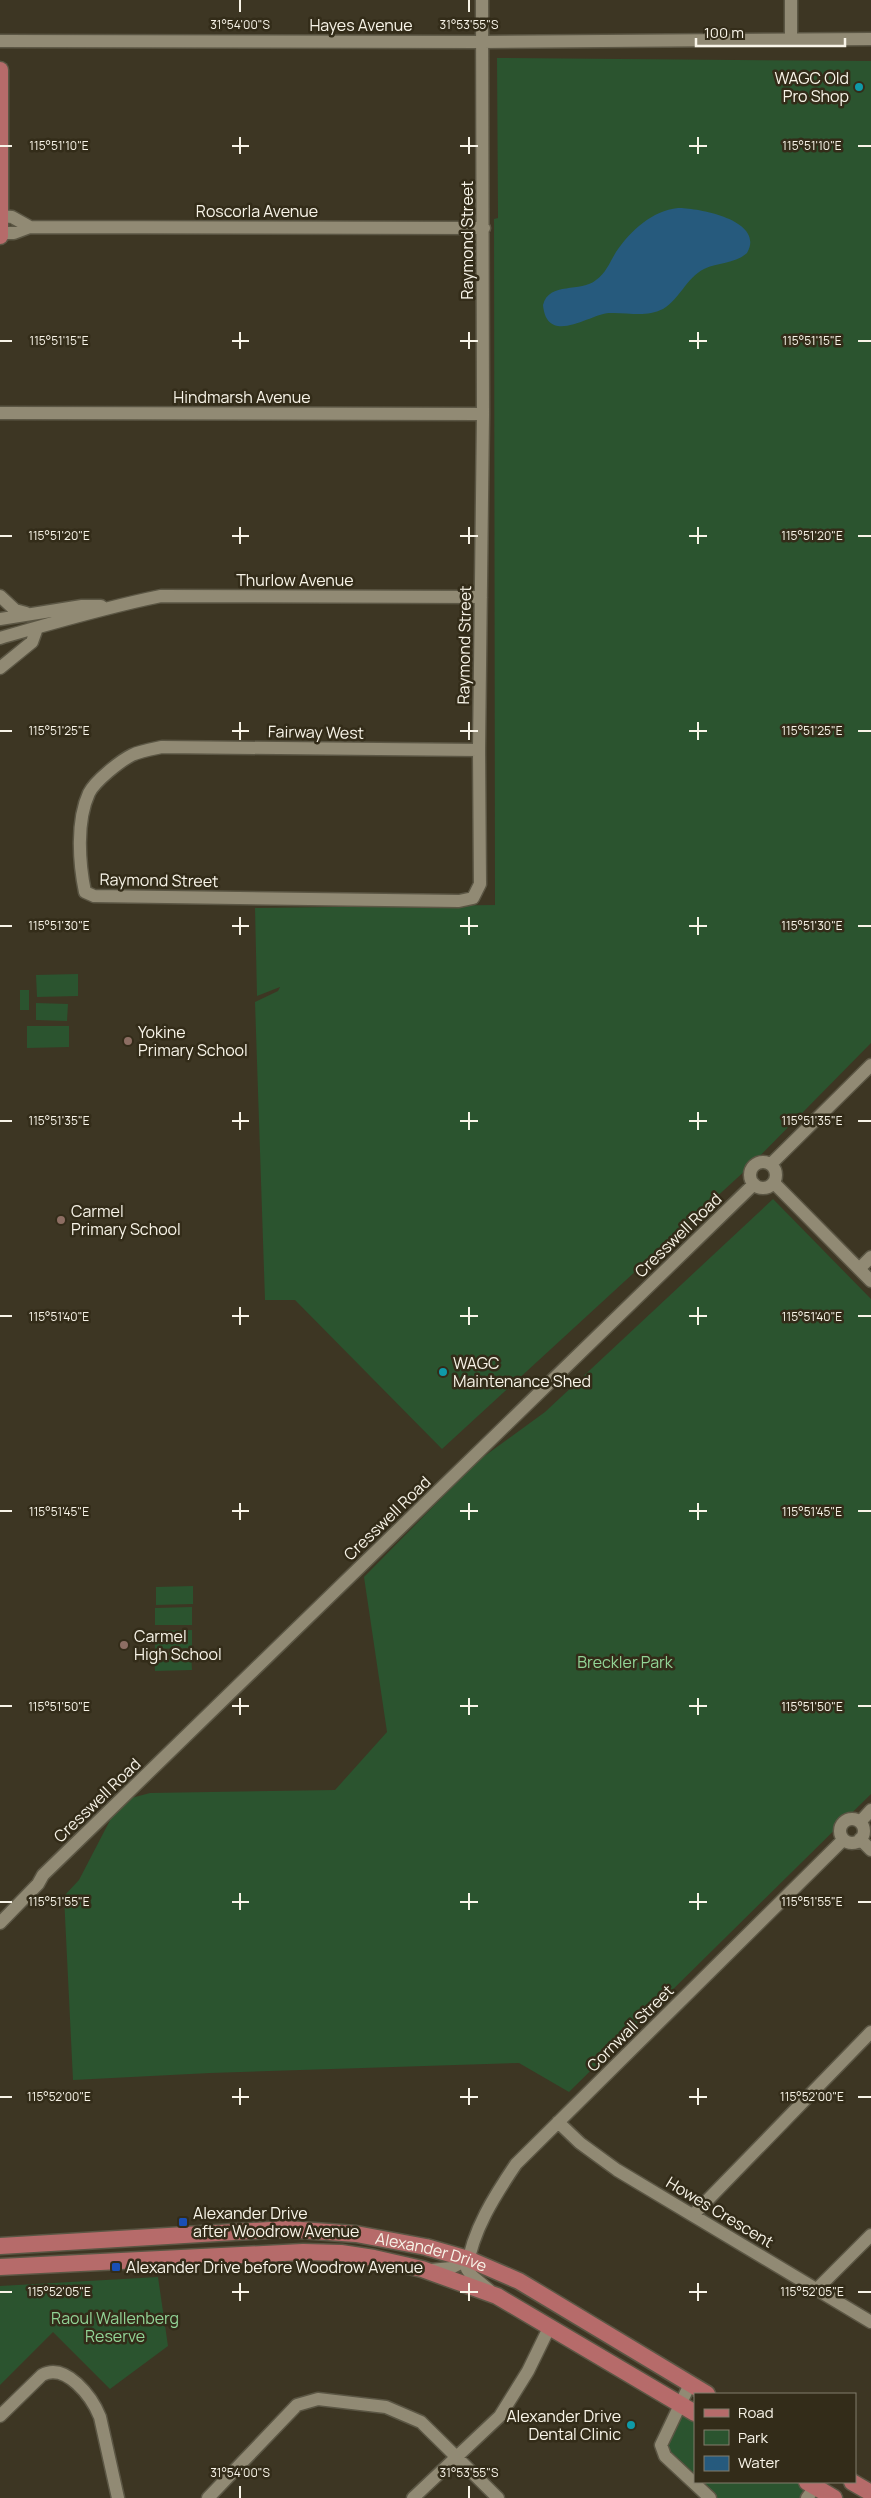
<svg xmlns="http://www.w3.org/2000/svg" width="871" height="2498" font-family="Manrope,sans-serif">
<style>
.green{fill:#2b542f}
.water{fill:#265a7d}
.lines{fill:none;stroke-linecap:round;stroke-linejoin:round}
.minor-casing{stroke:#5b5644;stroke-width:15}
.major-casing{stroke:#5b5644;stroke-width:19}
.minor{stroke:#918a74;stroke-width:12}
.major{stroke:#b66b6a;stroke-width:16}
.ticks{fill:none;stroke:#f8f4e8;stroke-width:2}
.culture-dot{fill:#0f9aa8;stroke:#332c19;stroke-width:2}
.education-dot{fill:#8d6e63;stroke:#332c19;stroke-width:2}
.transit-dot{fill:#1a4fb4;stroke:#332c19;stroke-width:2}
.labels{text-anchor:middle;stroke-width:5;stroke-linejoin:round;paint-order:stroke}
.street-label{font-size:16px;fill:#f8f4e8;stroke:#332c19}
.poi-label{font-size:16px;fill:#f8f4e8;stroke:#332c19;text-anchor:start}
.park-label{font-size:16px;fill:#92d496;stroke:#332c19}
.ticks-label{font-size:12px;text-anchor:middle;fill:#f8f4e8;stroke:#332c19;stroke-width:5;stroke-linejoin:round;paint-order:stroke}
</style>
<rect width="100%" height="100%" fill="#3d3623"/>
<path class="green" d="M497,58L871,61V1043L748,1168L442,1449L295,1300H265L255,1002L278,991L280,987L257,996L255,908L495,905L494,219L498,218Z
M78,974V996L37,997L36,975Z
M20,990H29V1010H20Z
M36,1003L68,1004L67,1021L36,1020Z
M27,1026H69V1047L27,1048Z
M773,1199L871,1299V1794L569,2092L519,2063L210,2073L73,2080L64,1896L79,1880L120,1801L150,1793L335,1790L387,1732L364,1577L479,1460L545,1412Z
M193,1586V1604L156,1605V1587Z
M192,1607V1625H155V1608Z
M192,1630V1648L155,1649V1631Z
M191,1652L192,1670L155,1671L154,1653Z
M158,2277L168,2346L110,2389L53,2332L0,2385V2286Z
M680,2404L695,2413V2482H807V2498H710L665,2456V2433Z"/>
<path class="water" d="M678,208C698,208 766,220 747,253C735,264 718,262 704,269C686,278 680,299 663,309C645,318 628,312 609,313C590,314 547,347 543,305C549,281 581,293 596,280C606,273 610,262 616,252C631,230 652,211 678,208Z"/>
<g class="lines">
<defs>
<path id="minor" d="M791,39V0
M0,41L482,42L871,39
M0,216L12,217L30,227
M0,233H14L30,227L484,228
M0,413L483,414
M0,596L15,610L26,613
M0,619L82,606H101
M0,638C53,623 106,607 161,596L481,597
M0,668L32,642L37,628
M479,750L162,747C152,749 140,751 132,755C120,761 95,781 89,793C76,821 79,863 85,892L94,896L459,901L473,898L480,884L479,750L483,414L482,0
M750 1175a13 13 0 1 1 26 0a13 13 0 1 1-26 0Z
M771,1164L871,1065
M774,1183L871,1281
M859,1269L871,1257
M840 1831a12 12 0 1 1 24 0a12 12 0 1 1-24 0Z
M860,1822L871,1810
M860,1839L871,1850
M0,1923L38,1884L43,1875L754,1184
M558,2122L580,2143L617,2170L871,2322
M693,2215L871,2032
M431,2270L451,2268L468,2259
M817,2289L871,2235
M489,2290L472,2276L467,2269C472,2231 495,2195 516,2164L843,1840
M690,2384L661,2445L665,2456L710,2498
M0,2416L42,2375C66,2362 92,2397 100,2417L118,2498
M208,2498L297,2405L318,2399L386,2407L421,2422L498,2498
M413,2498L500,2416L528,2371L549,2328
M807,2498L815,2487"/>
<g id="major">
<path d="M0,70V236"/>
<path id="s1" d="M0,2246L286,2229L356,2234L426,2247L468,2259L519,2281L707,2394"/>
<path d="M0,2267L303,2252L341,2253L374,2258L422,2269L497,2296L695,2413"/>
<path d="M807,2482L834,2498"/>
<path d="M852,2482L871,2493"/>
</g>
</defs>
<use href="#minor" class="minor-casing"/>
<use href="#major" class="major-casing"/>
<use href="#minor" class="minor"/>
<use href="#major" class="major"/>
</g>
<path class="ticks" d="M240,0V12M469,0V12M240,137V154M469,137V154M698,137V154M0,146H12M232,146H249M460,146H478M689,146H707M858,146H871M240,332V349M469,332V349M698,332V349M0,341H12M232,341H249M460,341H478M689,341H707M858,341H871M240,527V544M469,527V544M698,527V544M0,536H12M232,536H249M460,536H478M689,536H707M858,536H871M240,722V740M469,722V740M698,722V740M0,731H12M232,731H249M460,731H478M689,731H707M858,731H871M240,917V935M469,917V935M698,917V935M0,926H12M232,926H249M460,926H478M689,926H707M858,926H871M240,1112V1130M469,1112V1130M698,1112V1130M0,1121H12M232,1121H249M460,1121H478M689,1121H707M858,1121H871M240,1307V1325M469,1307V1325M698,1307V1325M0,1316H12M232,1316H249M460,1316H478M689,1316H707M858,1316H871M240,1503V1520M469,1503V1520M698,1503V1520M0,1511H12M232,1511H249M460,1511H478M689,1511H707M858,1511H871M240,1698V1715M469,1698V1715M698,1698V1715M0,1706H12M232,1706H249M460,1706H478M689,1706H707M858,1706H871M240,1893V1910M469,1893V1910M698,1893V1910M0,1902H12M232,1902H249M460,1902H478M689,1902H707M858,1902H871M240,2088V2105M469,2088V2105M698,2088V2105M0,2097H12M232,2097H249M460,2097H478M689,2097H707M858,2097H871M240,2283V2301M469,2283V2301M698,2283V2301M0,2292H12M232,2292H249M460,2292H478M689,2292H707M858,2292H871M240,2486V2498M469,2486V2498"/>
<g class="culture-dot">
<circle cx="859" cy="87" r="5"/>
<circle cx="443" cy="1372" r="5"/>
<circle cx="631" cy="2425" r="5"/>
</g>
<g class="education-dot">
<circle cx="128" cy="1041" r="5"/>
<circle cx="61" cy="1220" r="5"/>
<circle cx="124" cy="1645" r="5"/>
</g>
<g class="transit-dot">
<rect x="178" y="2217" width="10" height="10" rx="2.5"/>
<rect x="111" y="2262" width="10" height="10" rx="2.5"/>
</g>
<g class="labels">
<g class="street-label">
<text x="361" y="31">Hayes Avenue</text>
<text x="257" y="217">Roscorla Avenue</text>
<text transform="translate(467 240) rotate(-90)" y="6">Raymond Street</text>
<text x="242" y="403">Hindmarsh Avenue</text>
<text x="295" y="586">Thurlow Avenue</text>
<text transform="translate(464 645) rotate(-89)" y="6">Raymond Street</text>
<text transform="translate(316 732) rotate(1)" y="6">Fairway West</text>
<text transform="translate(159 880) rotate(1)" y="6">Raymond Street</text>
<text transform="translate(678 1235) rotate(-44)" y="6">Cresswell Road</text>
<text transform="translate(387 1518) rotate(-44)" y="6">Cresswell Road</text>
<text transform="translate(97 1800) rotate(-44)" y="6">Cresswell Road</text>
<text transform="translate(630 2028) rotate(-45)" y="6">Cornwall Street</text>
<text transform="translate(720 2212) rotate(31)" y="6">Howes Crescent</text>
<text dy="6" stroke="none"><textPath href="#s1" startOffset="434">Alexander Drive</textPath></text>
</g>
<g class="poi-label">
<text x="849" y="84" text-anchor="end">WAGC Old<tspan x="849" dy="18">Pro Shop</tspan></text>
<text x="138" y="1038">Yokine<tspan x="138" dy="18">Primary School</tspan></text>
<text x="71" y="1217">Carmel<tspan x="71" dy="18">Primary School</tspan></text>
<text x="453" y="1369">WAGC<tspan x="453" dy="18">Maintenance Shed</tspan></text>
<text x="134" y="1642">Carmel<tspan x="134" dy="18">High School</tspan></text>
<text x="193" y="2219">Alexander Drive<tspan x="193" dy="18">after Woodrow Avenue</tspan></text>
<text x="126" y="2273">Alexander Drive before Woodrow Avenue</text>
<text x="621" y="2422" text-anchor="end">Alexander Drive<tspan x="621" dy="18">Dental Clinic</tspan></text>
</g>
<g class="park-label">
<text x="625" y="1668">Breckler Park</text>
<text x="115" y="2324">Raoul Wallenberg<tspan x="115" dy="18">Reserve</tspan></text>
</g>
</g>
<g class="ticks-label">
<text x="240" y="29">31°54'00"S</text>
<text x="469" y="29">31°53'55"S</text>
<text x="812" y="150">115°51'10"E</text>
<text x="59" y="150">115°51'10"E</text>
<text x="812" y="345">115°51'15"E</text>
<text x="59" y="345">115°51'15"E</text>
<text x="812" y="540">115°51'20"E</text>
<text x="59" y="540">115°51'20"E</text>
<text x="812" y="735">115°51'25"E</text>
<text x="59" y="735">115°51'25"E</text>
<text x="59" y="930">115°51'30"E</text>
<text x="812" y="930">115°51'30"E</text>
<text x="812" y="1125">115°51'35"E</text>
<text x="59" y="1125">115°51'35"E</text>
<text x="812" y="1321">115°51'40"E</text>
<text x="59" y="1321">115°51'40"E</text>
<text x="812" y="1516">115°51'45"E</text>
<text x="59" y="1516">115°51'45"E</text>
<text x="812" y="1711">115°51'50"E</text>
<text x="59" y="1711">115°51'50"E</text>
<text x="59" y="1906">115°51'55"E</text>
<text x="812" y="1906">115°51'55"E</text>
<text x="812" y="2101">115°52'00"E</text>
<text x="59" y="2101">115°52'00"E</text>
<text x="59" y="2296">115°52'05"E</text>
<text x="812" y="2296">115°52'05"E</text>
<text x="240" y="2477">31°54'00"S</text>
<text x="469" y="2477">31°53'55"S</text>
</g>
<rect x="694" y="2393" width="162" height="90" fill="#332c19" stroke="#827c6c"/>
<rect x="704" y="2409" width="25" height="8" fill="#b66b6a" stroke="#827c6c"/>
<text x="738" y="2418" font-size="15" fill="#f8f4e8">Road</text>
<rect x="704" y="2430" width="25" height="15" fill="#2b542f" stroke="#827c6c"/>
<text x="738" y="2443" font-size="15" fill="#f8f4e8">Park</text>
<rect x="704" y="2456" width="25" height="15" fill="#265a7d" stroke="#827c6c"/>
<text x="738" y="2468" font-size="15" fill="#f8f4e8">Water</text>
<path d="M696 38v8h149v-8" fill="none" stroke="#f8f4e8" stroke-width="2.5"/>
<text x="704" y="38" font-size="15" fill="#f8f4e8" stroke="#332c19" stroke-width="4" paint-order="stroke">100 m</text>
</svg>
